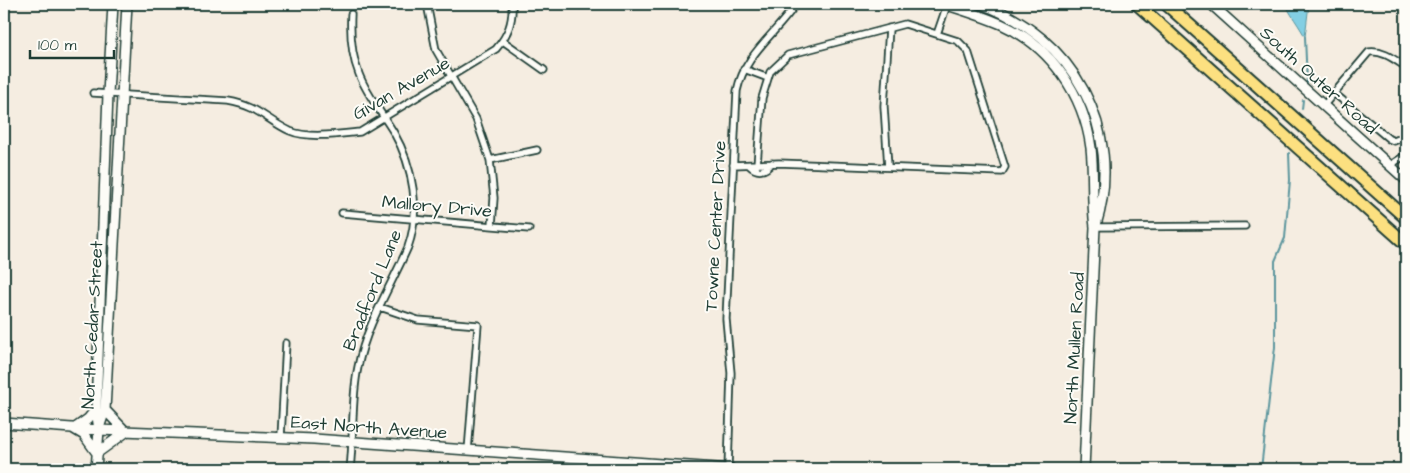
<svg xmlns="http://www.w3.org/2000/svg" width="1410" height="473" font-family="'Architects Daughter',sans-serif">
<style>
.water{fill:#83cfe3;stroke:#5b959d}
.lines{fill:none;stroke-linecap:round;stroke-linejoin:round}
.stream{stroke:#5b959d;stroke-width:2}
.street-casing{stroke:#1f3d34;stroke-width:9}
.secondary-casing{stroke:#1f3d34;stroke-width:12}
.highway-casing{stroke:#1f3d34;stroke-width:15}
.street{stroke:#fdfcf7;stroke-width:5.5}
.secondary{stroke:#fdfcf7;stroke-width:9}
.highway{stroke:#fce080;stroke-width:11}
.labels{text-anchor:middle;stroke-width:4;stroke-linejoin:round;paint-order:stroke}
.street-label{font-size:18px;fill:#1f3d34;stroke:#fdfcf7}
</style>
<rect width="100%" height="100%" fill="#f5ede1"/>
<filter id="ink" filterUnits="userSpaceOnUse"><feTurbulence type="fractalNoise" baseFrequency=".02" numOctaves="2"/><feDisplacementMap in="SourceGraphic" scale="10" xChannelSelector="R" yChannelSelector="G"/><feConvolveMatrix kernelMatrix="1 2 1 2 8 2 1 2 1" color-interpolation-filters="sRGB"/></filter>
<g filter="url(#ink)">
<path class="water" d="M1286,4H1309L1305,37C1301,28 1287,10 1286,4Z"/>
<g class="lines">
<path class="stream" d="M1305,37L1307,83
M1302,109L1303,100
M1261,469L1275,347V261L1285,238L1290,180L1289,153"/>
<defs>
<path id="street" d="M427,4L436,50L476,119L490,160L494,198L492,226
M937,34L947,5
M503,41L544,70
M744,69L768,78
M93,93L228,101C258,106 265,119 290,131C308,139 341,134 360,132L496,49C508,35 513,22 512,4
M1334,93L1389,139L1394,141L1406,136
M1324,105L1369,52C1383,50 1395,60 1406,67
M490,160L537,150
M733,165L779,163L1002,172L1005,167L968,51L958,41L905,24L788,55L770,72L762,98L757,165
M749,165C757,173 765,172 772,163
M888,167L884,106L889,28
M1392,167L1395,162L1406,155
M342,213L529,229
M1095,227L1245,226
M380,307L418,320L478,325L468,451
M281,437L286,343
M586,459L587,469
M350,469C354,435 351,400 358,367C366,325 391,286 408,247C421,211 413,166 394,133C382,113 367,95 359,74C351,54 350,34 351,14
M728,469L731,373L726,319L737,91C745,53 776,34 796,4"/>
<path id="secondary" d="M944,4C963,10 983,16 1001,24C1051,46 1084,95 1091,148C1094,174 1091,199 1095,227L1084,469
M981,4C1073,36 1125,130 1096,225
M1211,4L1406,180
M96,409L88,419L74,429L84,435L97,453L126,432L105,410
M4,423L99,430L314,439L731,469
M99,428L105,410L127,4
M96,469L99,430L96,409L108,94L113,4"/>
<path id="highway" d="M1137,4L1406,244
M1166,4L1406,218"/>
</defs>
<use href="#street" class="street-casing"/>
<use href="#secondary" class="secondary-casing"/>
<use href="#highway" class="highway-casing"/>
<use href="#street" class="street"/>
<use href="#secondary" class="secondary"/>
<use href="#highway" class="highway"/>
</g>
</g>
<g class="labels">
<g class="street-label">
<text transform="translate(1319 80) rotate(42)" y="6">South Outer Road</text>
<text transform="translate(401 88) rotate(-30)" y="6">Givan Avenue</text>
<text transform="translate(437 206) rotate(5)" y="6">Mallory Drive</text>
<text transform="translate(715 226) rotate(-87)" y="6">Towne Center Drive</text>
<text transform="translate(372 290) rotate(-68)" y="6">Bradford Lane</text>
<text transform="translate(92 325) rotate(-87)" y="6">North Cedar Street</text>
<text transform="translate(1074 348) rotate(-87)" y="6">North Mullen Road</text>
<text transform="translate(369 427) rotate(4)" y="6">East North Avenue</text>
</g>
</g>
<rect width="1410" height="473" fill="none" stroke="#fdfcf7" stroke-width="20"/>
<rect x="10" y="10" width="1390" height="453" fill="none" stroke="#1f3d34" stroke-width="2" filter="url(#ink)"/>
<path d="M30 50v8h84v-8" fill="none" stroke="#1f3d34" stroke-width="2.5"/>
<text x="38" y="50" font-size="15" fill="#1f3d34" stroke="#fdfcf7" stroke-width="4" paint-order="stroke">100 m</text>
</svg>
